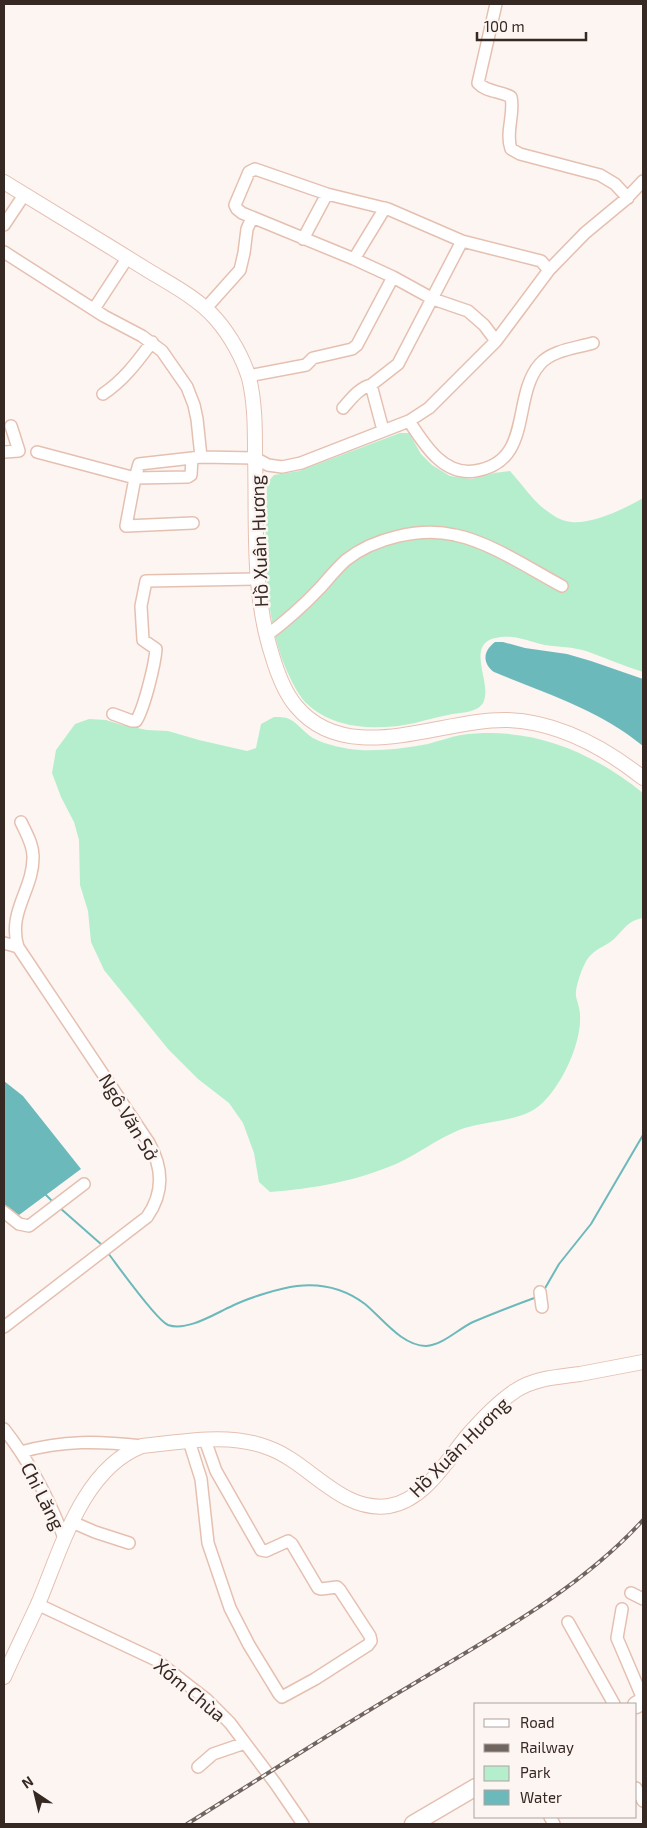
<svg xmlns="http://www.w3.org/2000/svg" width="647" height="1828" font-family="'Exo 2',sans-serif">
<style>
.green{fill:#b5eecd}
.water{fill:#6cb9bb}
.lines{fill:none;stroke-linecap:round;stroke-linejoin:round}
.stream{stroke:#6cb9bb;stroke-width:2}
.minor-casing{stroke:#e5c0b1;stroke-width:14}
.major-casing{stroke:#e5c0b1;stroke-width:16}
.highway-casing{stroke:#e5c0b1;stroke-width:19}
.minor{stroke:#fff;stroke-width:11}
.major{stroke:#fff;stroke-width:14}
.highway{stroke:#fff;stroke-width:16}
.rail-casing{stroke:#716560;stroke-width:4}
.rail{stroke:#fdf5f2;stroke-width:2;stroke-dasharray:5.5;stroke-linecap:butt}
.labels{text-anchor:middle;stroke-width:5;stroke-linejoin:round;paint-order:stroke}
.street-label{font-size:19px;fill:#362822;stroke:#fdf5f2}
</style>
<rect width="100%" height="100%" fill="#fdf5f2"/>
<path class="green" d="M400,433H409L421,454L432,465L450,476L472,479L494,473L510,471C521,483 531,498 543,508C551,514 560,521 571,522C593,524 624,509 643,498V672C624,666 606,658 586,651C573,647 559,647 545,645C531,642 516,635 501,637C461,641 494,683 483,703C476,714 459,712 448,715C437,717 426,720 415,723C378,731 333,730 305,702C297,693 291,680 286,669C262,611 265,545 267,483L274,475L299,471Z
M274,717C278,717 285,717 289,719C297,722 304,733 313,738C326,745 345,749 360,750C383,751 406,748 428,744C439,741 450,737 461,735C531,726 589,750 643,793V918C628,921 626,927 616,937C609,945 596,948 589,957C583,964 575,987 576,996C577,1002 580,1008 580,1015C582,1043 561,1088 539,1106C520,1122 482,1121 459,1130C437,1139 418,1154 396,1164C352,1182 317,1188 270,1192L259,1182L254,1153L243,1123L229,1103L198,1079L168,1049L104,970L91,942L88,911L80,885L79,840L74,822L61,797L52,773L56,750L75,724L89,719L106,720L122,725L147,730L168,731L199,740L247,751L256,748L261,724Z"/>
<path class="water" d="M495,642H503L525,648L567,654L591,661L643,679V746C600,710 545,693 494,672C482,663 483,651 495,642Z
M4,1081L23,1096L81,1169L19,1215L4,1204Z"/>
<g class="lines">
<path class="stream" d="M44,1193L53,1202
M60,1208L102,1245
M108,1253C118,1266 156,1320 168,1325C187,1332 216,1313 232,1306C248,1298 280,1288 297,1286C322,1283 345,1289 365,1304C382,1318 402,1346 426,1346C443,1345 458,1329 473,1322C494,1313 515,1305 537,1297
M544,1290L559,1264L591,1224L643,1135"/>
<defs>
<path id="minor" d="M496,4L478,83C486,92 500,91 511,97C515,114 505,132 511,149L520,154L600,175L615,184L628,198
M4,225L24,195
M303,239L327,194
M4,252L104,316L142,336L162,351L187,387L194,405L197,419L201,457
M354,259L385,208
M206,308L240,270L244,253L247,229L252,218
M94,309L128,257
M496,341L484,325L468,311L433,299L393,277L354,259L242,213L237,209L235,205L249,172L255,169L327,194L388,209L462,241L541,261L549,270
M248,376L306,365L313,358L352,349L357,345L393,277
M371,385L383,430
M103,394C124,380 137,362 152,342
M343,408C351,399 359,388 371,385L398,364L462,241
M409,421C424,444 443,476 475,471C534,462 511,397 540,364C552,350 577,348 593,343
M4,452L19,451L11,426
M37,452L135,478L139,464L201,457L255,458L268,465L282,467L301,463L409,421L429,408L496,341L549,270L585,233L626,199L643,181
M192,458L191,475L188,477L135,478L126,526L193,523
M266,636C286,621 303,606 320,588C328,579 337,568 346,560C374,538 420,527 455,535C490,542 530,569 562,586
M113,714L132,721H136C144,709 155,664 156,649L143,640L141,606L146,581L257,579
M4,943L18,947
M4,1212L19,1224L29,1226L84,1184
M540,1292L542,1307
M4,1327L147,1217C164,1193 163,1168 149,1143L18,947C7,912 34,889 33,856C33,844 26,833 21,822
M4,1429C30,1462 49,1499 64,1538
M189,1441L201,1479L208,1543L230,1608L249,1645L279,1694L282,1697L315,1679L368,1645L371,1641L370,1636L340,1590L337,1587L321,1589L318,1588L292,1544L288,1541L266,1551L261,1550L216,1471L205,1440
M21,1452C63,1440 99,1441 142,1446
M72,1522L95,1532L129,1543
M631,1593L643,1599
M37,1604L156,1660L206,1699L230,1723L275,1783L303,1824
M622,1609L617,1638L643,1699
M568,1622L614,1704
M198,1767L213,1754L245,1743
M636,1788L643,1801
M550,1817L554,1824"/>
<path id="major" d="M4,182C53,212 101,241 149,271C172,285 199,299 216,319C230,335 243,358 249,378C255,402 255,429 255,455C257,521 251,590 272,655C277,672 284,692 296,706C348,769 442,718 508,720C558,722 605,748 643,778
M4,1677C15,1652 27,1628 38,1604C61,1550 82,1469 142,1446C183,1442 229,1432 269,1448C310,1463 341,1513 389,1506C425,1500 447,1460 468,1435C482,1419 498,1402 515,1391C534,1378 558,1377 580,1374C601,1370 622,1366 643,1362"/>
<path id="highway" d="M636,1705L643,1701
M413,1824L476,1787"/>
</defs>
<use href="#minor" class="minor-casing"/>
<use href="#major" class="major-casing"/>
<use href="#highway" class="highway-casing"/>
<use href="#minor" class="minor"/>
<use href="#major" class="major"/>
<use href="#highway" class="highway"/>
<defs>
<path id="rail" d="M187,1824C259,1779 330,1733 403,1690C484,1641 579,1591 643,1520"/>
</defs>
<use href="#rail" class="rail-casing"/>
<use href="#rail" class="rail"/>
</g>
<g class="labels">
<g class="street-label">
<text transform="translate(259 541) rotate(-92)" y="7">Hồ Xuân Hương</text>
<text transform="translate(129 1117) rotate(59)" y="7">Ngô Văn Sở</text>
<text transform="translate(459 1447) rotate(-45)" y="7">Hồ Xuân Hương</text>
<text transform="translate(43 1496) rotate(63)" y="7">Chi Lăng</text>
<text transform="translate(190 1690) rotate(40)" y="7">Xóm Chùa</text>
</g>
</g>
<rect width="647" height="1828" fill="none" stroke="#362822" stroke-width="10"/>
<rect x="474" y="1703" width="162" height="115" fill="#fdf5f2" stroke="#ada39f"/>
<rect x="484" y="1719" width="25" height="8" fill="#ffffff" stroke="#ada39f"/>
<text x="520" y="1728" font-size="15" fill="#362822">Road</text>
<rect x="484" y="1744" width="25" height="8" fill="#716560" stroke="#ada39f"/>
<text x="520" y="1753" font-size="15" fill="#362822">Railway</text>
<rect x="484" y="1766" width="25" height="15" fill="#b5eecd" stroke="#ada39f"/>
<text x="520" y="1778" font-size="15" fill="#362822">Park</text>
<rect x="484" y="1790" width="25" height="15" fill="#6cb9bb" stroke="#ada39f"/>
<text x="520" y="1803" font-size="15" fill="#362822">Water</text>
<g transform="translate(35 1793) rotate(325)" stroke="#fdf5f2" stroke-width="4" paint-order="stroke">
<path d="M0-4L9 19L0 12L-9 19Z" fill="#362822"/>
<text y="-8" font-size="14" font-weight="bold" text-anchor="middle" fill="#362822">N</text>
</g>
<path d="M477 32v8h109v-8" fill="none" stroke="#362822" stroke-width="2.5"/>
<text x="484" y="32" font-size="15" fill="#362822" stroke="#fdf5f2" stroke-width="4" paint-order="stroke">100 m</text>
</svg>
